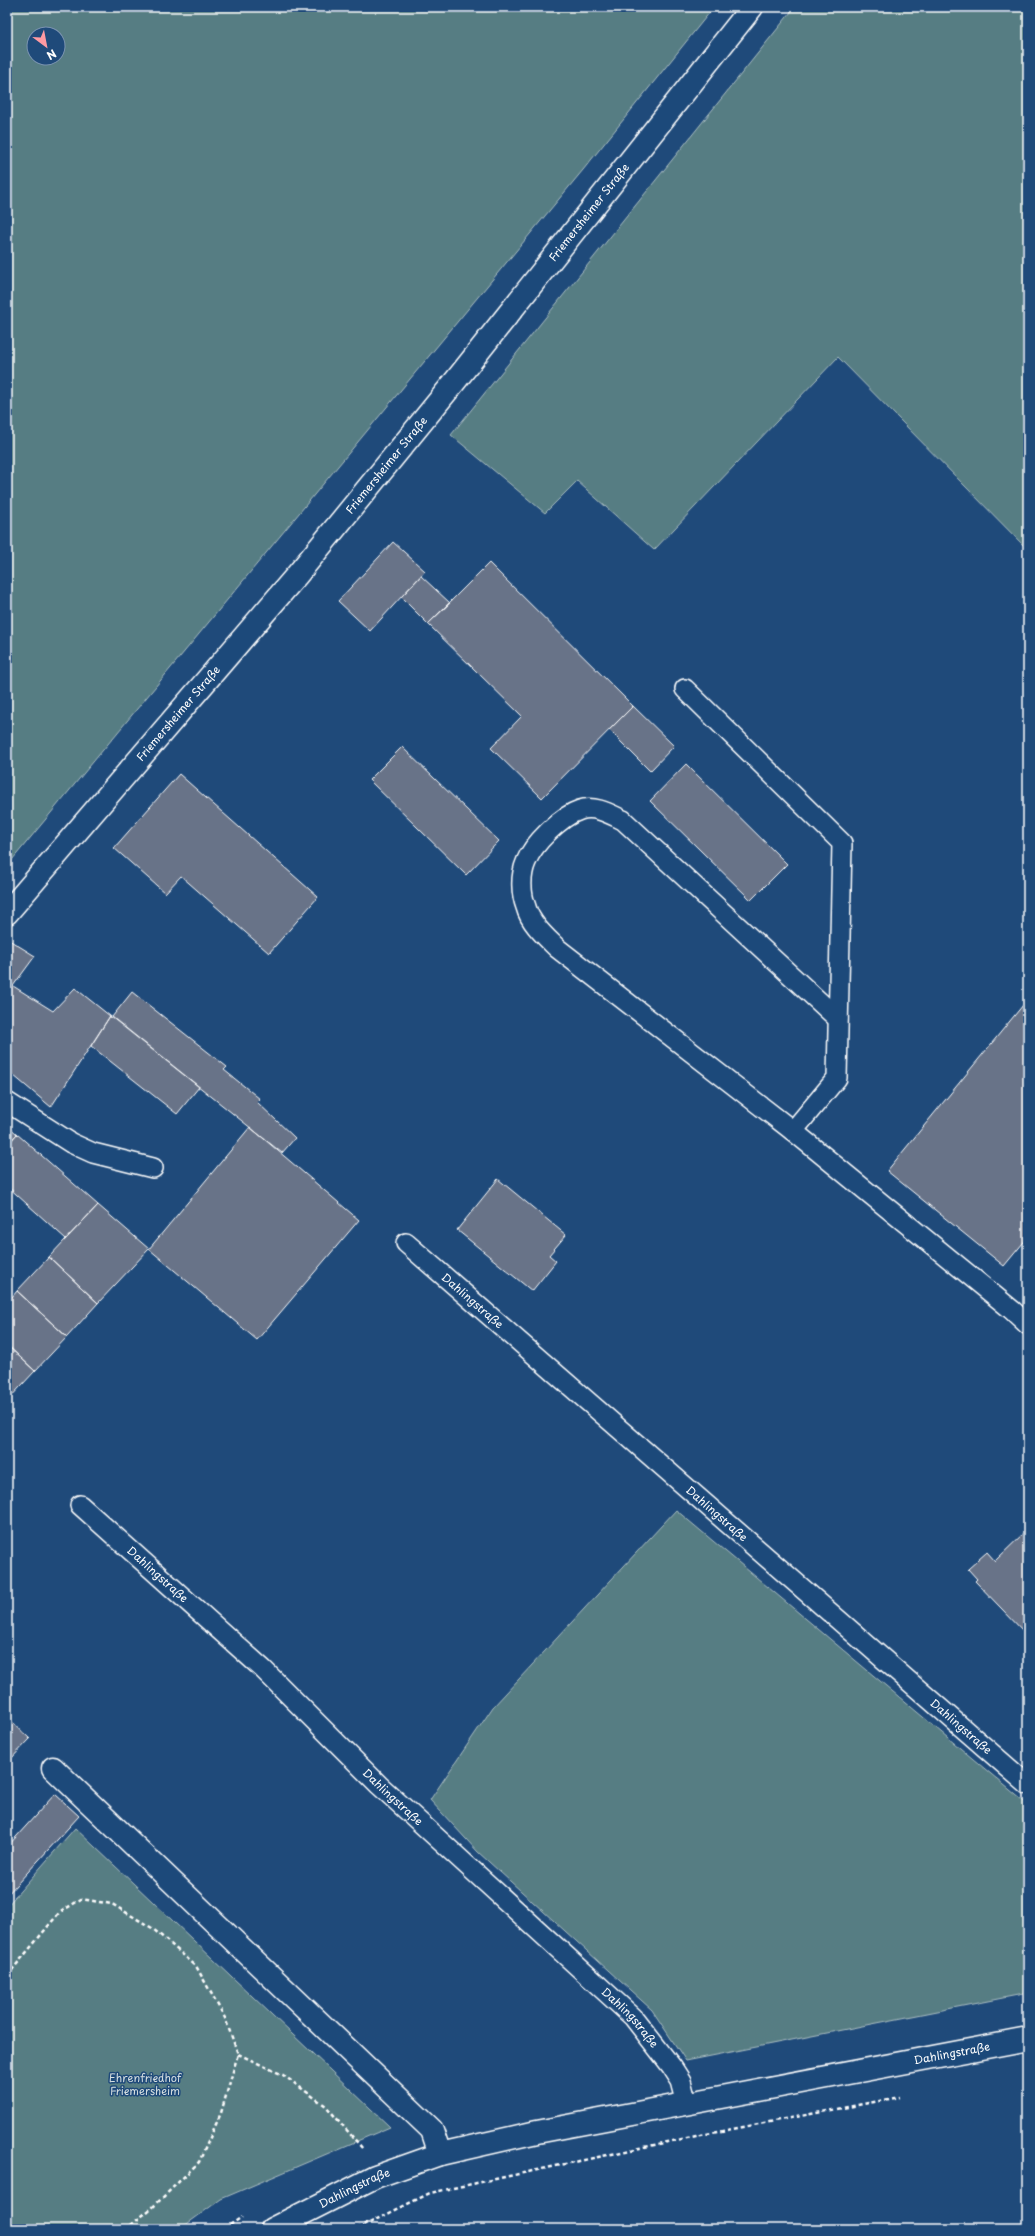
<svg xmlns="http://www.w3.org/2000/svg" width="1035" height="2236" font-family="'Playpen Sans',sans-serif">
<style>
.green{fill:#577d83;stroke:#abbec1;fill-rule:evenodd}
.building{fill:#687388;stroke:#fff}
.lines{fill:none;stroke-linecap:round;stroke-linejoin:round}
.lane-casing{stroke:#fff;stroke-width:22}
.street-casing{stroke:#fff;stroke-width:25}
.secondary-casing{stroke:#fff;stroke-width:25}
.path{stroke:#fff;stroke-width:2.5;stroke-dasharray:4 3;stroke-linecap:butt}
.lane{stroke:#1f4a7a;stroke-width:19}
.street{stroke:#1f4a7a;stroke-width:22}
.secondary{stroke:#1f4a7a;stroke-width:22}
.labels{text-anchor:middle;stroke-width:3;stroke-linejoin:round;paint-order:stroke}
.street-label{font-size:11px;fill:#fff;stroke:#1f4a7a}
.park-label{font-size:11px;fill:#d5dee0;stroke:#1f4a7a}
</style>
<rect width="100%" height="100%" fill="#1f4a7a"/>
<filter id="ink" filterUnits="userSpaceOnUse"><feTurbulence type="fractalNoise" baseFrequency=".025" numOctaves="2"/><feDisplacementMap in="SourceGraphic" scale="8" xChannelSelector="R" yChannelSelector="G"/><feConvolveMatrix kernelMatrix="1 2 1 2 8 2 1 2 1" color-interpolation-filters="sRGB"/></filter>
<g filter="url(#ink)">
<path class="green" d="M7,7H714L583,170L7,866ZM34,34H58V58H34Z
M795,7H1028V550L838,357L654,550L577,481L545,513L451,435Z
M676,1510L1028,1805V1993L686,2061L652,2010L478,1852L430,1800L493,1707Z
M75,1828L390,2127L221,2199L180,2229H7V1906Z"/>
<path class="building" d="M393,542L425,571L370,631L338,601Z
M489,563L633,706L542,798L491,748L522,716L428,624Z
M421,576L450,603L428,624L401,597Z
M633,706L674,746L650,771L609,730Z
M402,747L499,841L466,875L369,780Z
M686,764L787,864L751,900L650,801Z
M179,774L318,897L269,953L181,876L165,893L114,848Z
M9,940L35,956L13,986L53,1011L75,988L110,1016L51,1107L7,1070V942Z
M132,992L227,1067L224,1070L260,1099L257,1102L295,1138L282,1153L112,1017Z
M1028,999V1237L1004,1266L887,1171Z
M110,1016L199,1087L177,1114L91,1046Z
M7,1125L17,1134L7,1145Z
M250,1127L359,1220L257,1340L149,1249Z
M17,1134L98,1205L66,1239L7,1186V1145Z
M498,1179L566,1235L549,1255L556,1261L532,1291L457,1230Z
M98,1205L149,1249L98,1303L49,1257Z
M49,1257L98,1303L67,1337L17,1291Z
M17,1291L67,1337L35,1371L7,1345V1303Z
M7,1345L35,1371L7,1401Z
M1028,1529V1634L1027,1635L975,1581L977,1579L968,1569L987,1552L995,1561Z
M7,1717L30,1739L7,1763Z
M55,1794L79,1816L7,1895V1847Z"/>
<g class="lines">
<defs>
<g id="lane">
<path d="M685,689L842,843L837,1078L793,1131"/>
<path d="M838,1019L623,820C610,814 595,805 580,810C561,816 533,844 526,862C520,876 521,894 526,907C530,923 546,937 557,948L793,1131L1012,1310L1028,1325"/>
<path d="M7,1102L71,1143L93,1153L153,1168"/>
<path id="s1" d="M406,1243L1028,1785"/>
<path id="s2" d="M80,1505L263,1669L379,1785L633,2017L672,2067L681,2081L687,2104"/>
</g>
<g id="street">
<path id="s3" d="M7,913L297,575L456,380L752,7"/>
<path d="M53,1768L432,2130L440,2154"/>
</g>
<g id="secondary">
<path id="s4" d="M272,2229L375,2177L440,2154L537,2132L1028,2039"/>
</g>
</defs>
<use href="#lane" class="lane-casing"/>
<use href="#street" class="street-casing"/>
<use href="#secondary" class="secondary-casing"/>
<path class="path" d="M7,1976L59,1913L81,1899L112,1904L152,1928L196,1966L225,2018L238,2054L221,2113L199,2162L153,2207L126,2229
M238,2054L283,2075L326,2106L363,2149
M224,2229L242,2217
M357,2229L430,2193L696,2136L900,2097"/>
<use href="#lane" class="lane"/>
<use href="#street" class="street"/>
<use href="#secondary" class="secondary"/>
</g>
</g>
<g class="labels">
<g class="street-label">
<text dy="4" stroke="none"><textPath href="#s3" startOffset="911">Friemersheimer Straße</textPath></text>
<text dy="4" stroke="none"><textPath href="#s3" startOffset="587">Friemersheimer Straße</textPath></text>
<text dy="4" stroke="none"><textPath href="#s3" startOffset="263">Friemersheimer Straße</textPath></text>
<text dy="4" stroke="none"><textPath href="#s1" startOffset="88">Dahlingstraße</textPath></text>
<text dy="4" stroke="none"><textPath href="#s1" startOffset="412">Dahlingstraße</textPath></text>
<text dy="4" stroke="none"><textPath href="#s2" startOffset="104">Dahlingstraße</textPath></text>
<text dy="4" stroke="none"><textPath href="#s1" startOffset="736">Dahlingstraße</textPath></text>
<text dy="4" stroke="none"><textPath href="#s2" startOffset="428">Dahlingstraße</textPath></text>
<text dy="4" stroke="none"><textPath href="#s2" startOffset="752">Dahlingstraße</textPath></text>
<text dy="4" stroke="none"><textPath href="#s4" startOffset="706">Dahlingstraße</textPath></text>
<text dy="4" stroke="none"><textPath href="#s4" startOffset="92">Dahlingstraße</textPath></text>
</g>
<g class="park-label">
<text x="145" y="2082">Ehrenfriedhof<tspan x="145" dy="13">Friemersheim</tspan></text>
</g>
</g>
<rect width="1035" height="2236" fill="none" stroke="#1f4a7a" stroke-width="24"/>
<rect x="12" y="12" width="1011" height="2212" fill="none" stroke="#fff" stroke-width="1.5" filter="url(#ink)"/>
<g transform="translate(46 46) rotate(148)"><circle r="19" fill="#1f4a7a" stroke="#7992af"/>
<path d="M0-3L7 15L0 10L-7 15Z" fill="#ff9aa2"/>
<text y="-6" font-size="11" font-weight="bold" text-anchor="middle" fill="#ffffff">N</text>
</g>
</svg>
